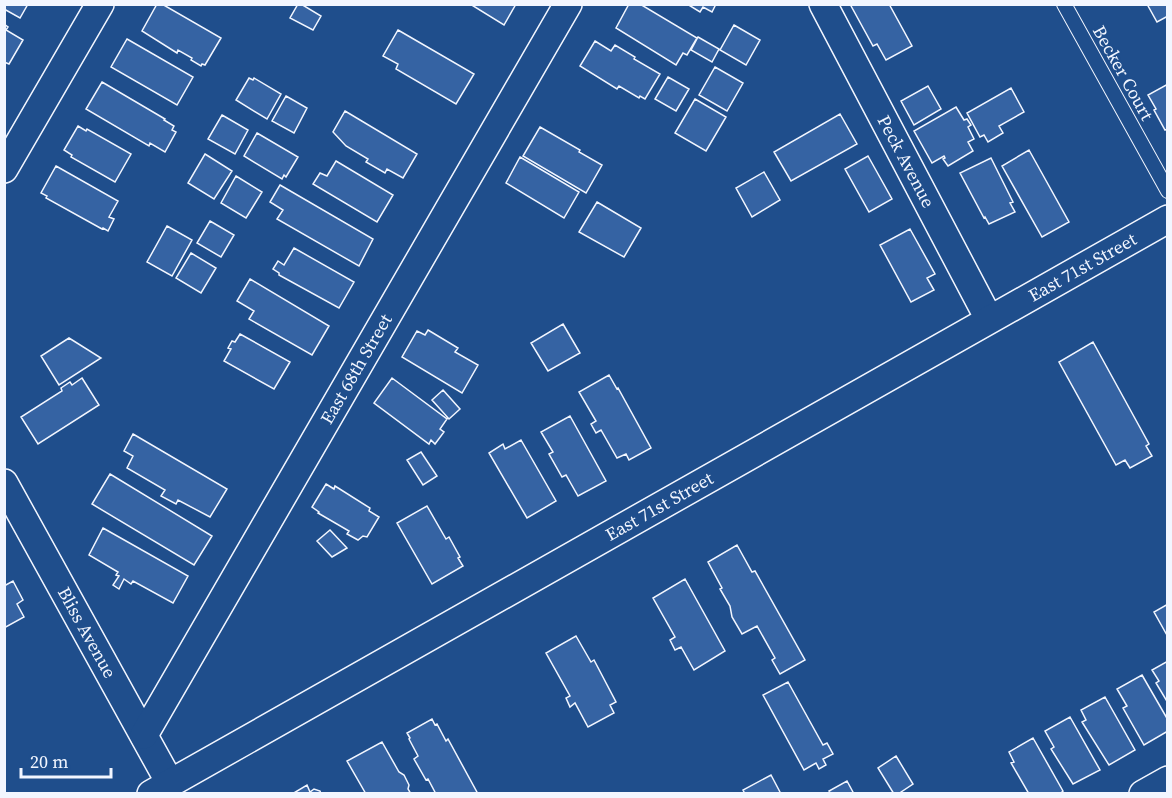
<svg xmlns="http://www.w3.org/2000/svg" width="1172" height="798" font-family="'Source Serif 4',serif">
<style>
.building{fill:#3563a3;stroke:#f2f6ff;stroke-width:1.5}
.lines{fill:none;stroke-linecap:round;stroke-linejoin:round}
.lane-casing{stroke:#f2f6ff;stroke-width:16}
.street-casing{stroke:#f2f6ff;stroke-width:30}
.lane{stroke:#1f4e8c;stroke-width:14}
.street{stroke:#1f4e8c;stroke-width:27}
.labels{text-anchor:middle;stroke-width:4.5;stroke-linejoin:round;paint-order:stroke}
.street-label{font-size:18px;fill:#f2f6ff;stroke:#1f4e8c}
</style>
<rect width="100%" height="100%" fill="#1f4e8c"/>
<path class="building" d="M4,4H28L20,18L4,9Z
M157,4H162L221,38L205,65L202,64L201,66L191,60L192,58L178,50L177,53L142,31Z
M298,4H301L321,16L313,30L290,18Z
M470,4H516L504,25Z
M629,4H640L697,38L687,55L683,53L676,65L616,28Z
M687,4H716L712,12L703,7L700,12Z
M850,4H889L912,46L886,60L877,44L873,46Z
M1147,4H1168V16L1157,22Z
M4,24L8,27L6,30L23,40L9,64L4,62Z
M734,25L760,40L746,65L720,50Z
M398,30L474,74L456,104L396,69L398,64L383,56Z
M698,37L719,49L712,62L691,50Z
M127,39L193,77L177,105L111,67Z
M595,41L611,51L615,45L635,57L634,59L660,74L645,99L640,96L639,98L619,86L617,89L580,66Z
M715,67L743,83L727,111L699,95Z
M668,77L689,89L676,111L655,99Z
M249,78L253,80L254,78L281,94L267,119L236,100Z
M102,82L165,119L164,120L174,126L172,130L176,132L165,152L150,143L149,146L86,109Z
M1168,84V129L1165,130L1154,110L1156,109L1148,95Z
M928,86L941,109L914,125L901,101Z
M1011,88L1024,112L999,126L1003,133L988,142L984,135L980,137L967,113Z
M286,96L307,108L294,133L272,121Z
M695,99L726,117L706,151L675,133Z
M956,107L964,120L967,119L971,125L968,127L974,139L968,142L973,151L948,166L943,159L945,158L944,156L932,163L914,131Z
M345,111L417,154L403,178L387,169L385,173L366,162L368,159L346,146L333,132Z
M840,114L857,144L791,181L774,152Z
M222,115L248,130L235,154L208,139Z
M78,126L86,131L87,129L131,154L115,182L71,157L72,155L64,150Z
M540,127L580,150L579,152L602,165L586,193L523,156Z
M257,133L298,157L286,177L284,175L282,179L244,156Z
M1029,150L1069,222L1042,237L1002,166Z
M205,154L232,171L214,199L188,183Z
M868,156L892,199L869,212L845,169Z
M520,157L579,192L564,218L506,183Z
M991,158L1013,202L1010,203L1015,212L989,224L985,217L984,218L960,173Z
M336,161L393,195L377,222L313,184L320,173L327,176Z
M56,166L118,201L109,217L114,219L108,231L103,228L102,229L46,198L47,196L41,193Z
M764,172L780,200L752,217L736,188Z
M236,176L262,192L246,218L221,203Z
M280,185L373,239L359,266L277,219L283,210L270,202Z
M597,202L641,228L624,257L579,232Z
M210,221L234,235L221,257L197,243Z
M167,226L192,240L172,276L147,262Z
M910,229L935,274L927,278L934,290L911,302L880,245Z
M294,248L354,282L339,308L279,275V273L273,269L278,261L284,265Z
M191,253L216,268L201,293L176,278Z
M250,279L329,326L312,355L249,319L254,311L237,301Z
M563,324L580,353L548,371L531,343Z
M428,330L458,348L455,352L478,365L462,393L402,357L417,331L425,335Z
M240,334L290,362L274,389L224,361L231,349L228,348L232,341L235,342Z
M69,338L101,358L59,385L41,356Z
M1093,342L1149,444L1146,446L1152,456L1130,468L1125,460L1116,465L1059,362Z
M609,375L617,389L618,388L651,448L629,460L626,454L617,458L601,430L596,433L591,424L596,421L579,392Z
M82,378L99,405L38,444L21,417L62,391L61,388L70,382L72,385Z
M392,378L447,419L440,429L444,432L435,444L431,440L429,444L374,403Z
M443,390L460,409L449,419L432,400Z
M570,416L606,481L578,496L566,475L562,477L549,454L553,452L541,432Z
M133,434L227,489L210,517L178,500L176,504L161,496L165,490L127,468L133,456L124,451Z
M521,440L556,501L527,518L489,453L503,444L505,449Z
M421,452L437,476L423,485L407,460Z
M110,474L212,536L194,565L92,504Z
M326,484L334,489L335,486L370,508L369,511L379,517L367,537L363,536L358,540L347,534L349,531L318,513L319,512L312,507Z
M427,506L446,539L449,537L460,557L458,558L463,566L432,584L397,523Z
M103,528L188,576L173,603L133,581L131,584L124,579L119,589L113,585L119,576L116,575L118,572L89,555Z
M330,530L347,548L332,557L317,541Z
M737,545L752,572L755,571L805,660L780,674L772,660L775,658L757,626L742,634L732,617L730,606L720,589L722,588L708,562Z
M685,579L725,651L694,670L681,647L675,650L670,640L675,637L653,598Z
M13,581L23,600L17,604L24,617L4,628V586Z
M1168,604V637L1154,612Z
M576,636L591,662L594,660L616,702L610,705L614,713L588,727L575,703L570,707L566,698L570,696L546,653Z
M1168,661V703L1156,683L1159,681L1152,670Z
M1142,675L1168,720V731L1144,745L1123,708L1127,706L1117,689Z
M788,682L823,745L827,743L833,754L823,759L826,765L819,769L816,763L804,770L763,695Z
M1105,697L1135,750L1109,765L1082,722L1086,720L1081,710Z
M1070,717L1100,770L1073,784L1051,749L1054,747L1045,731Z
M432,719L435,725L437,724L446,741L448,739L478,794H436L428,779L426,780L414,759L418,756L409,739L410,738L407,733Z
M1033,738L1063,791L1060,794H1029L1011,763L1014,762L1009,752Z
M382,742L399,772L404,775L409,785L408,789L411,794H366L347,761Z
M896,756L913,784L898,794H894L878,768Z
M771,775L781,794H745L743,790Z
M847,781L854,794H831L829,791Z
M307,785L310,792L314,789L320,791L321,794H292Z"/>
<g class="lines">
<defs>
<path id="lane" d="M1064,4L1168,191"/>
<g id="street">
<path id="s1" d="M823,4L989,319"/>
<path d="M4,169L100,4"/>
<path id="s2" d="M4,483L170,783"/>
<path id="s3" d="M144,735L568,4"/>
<path id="s4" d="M151,794L1168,219"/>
<path d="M1143,794L1168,780"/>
</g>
</defs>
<use href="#lane" class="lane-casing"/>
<use href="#street" class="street-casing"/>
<use href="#lane" class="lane"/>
<use href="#street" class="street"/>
</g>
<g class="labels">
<g class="street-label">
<text transform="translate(1123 73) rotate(61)" y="6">Becker Court</text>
<text dy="6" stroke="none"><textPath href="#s1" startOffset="178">Peck Avenue</textPath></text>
<text dy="6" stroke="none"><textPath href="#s4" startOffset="1070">East 71st Street</textPath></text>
<text dy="6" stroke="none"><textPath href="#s3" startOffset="423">East 68th Street</textPath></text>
<text dy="6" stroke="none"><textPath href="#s4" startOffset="584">East 71st Street</textPath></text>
<text dy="6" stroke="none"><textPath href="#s2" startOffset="171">Bliss Avenue</textPath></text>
</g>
</g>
<rect width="1172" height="798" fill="none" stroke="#f2f6ff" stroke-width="12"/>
<path d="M21 768v9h90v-9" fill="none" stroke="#f2f6ff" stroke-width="3"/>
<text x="30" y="768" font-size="18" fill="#f2f6ff" stroke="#1f4e8c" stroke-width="4.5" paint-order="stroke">20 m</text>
</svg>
